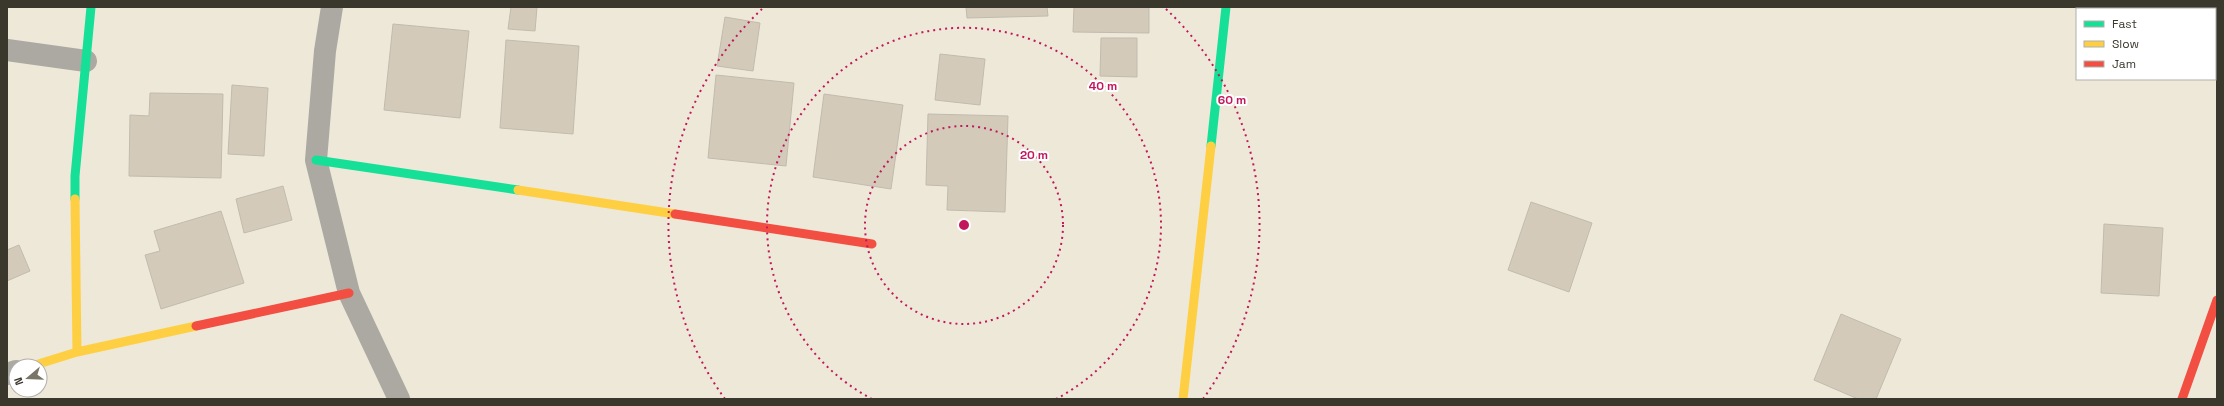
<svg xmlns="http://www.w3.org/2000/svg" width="2224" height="406" font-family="'Space Grotesk',sans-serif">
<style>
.building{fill:#d4caba;stroke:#c1bbaf}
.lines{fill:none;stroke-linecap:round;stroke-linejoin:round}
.street{stroke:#aba9a2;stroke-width:22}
.fast{stroke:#16e098;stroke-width:9}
.slow{stroke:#ffcf43;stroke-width:9}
.jam{stroke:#f24e42;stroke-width:9}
.ring{fill:none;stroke:#c2185b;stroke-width:2;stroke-dasharray:2 4}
.centre{fill:#c2185b;stroke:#fff;stroke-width:2}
.ring-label{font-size:12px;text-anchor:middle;font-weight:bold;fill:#c2185b;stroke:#fff;stroke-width:4;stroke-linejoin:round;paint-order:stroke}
</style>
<rect width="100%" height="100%" fill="#eee8d8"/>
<path class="building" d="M511,7H537L535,31L508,29Z
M966,7H1047L1048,16L967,18Z
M1074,7H1149V33L1073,32Z
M725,17L760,23L753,71L717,66Z
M393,24L469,31L460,118L384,110Z
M1101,38H1137V77L1100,76Z
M506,40L579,46L573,134L500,128Z
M940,54L985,59L980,105L935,100Z
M716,75L794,83L786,166L708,158Z
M232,85L268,88L264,156L228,154Z
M150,93L223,94L221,178L129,176L130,115L149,116Z
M824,94L903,105L891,189L813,177Z
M928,114L1008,116L1005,212L947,210L948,186L926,185Z
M283,186L292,220L244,233L236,199Z
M1531,202L1592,223L1569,292L1508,270Z
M221,211L244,283L161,309L145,255L160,251L154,231Z
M2104,224L2163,228L2159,296L2101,293Z
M19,245L30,271L7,281V250Z
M1841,314L1901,339L1876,399H1858L1814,380Z"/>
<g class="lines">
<path class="street" d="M332,7L325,51L316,160L349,293L399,399
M7,50L86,61
M7,374L16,371"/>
<path class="fast" d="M1211,146L1226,7
M316,160L518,190
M75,199V176L91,7"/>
<path class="slow" d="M518,190L675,214
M75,199L77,352
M32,366L77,352L196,326
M1183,399L1211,146"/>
<path class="jam" d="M675,214L872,244
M196,326L349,293
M2182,399L2217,300"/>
</g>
<g class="ring">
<circle cx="964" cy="225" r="99"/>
<path d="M872 399A197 197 0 1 1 1056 399"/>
<path d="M725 399A296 296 0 0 1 762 9M1166 9A296 296 0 0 1 1203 399"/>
</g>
<circle cx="964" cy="225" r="6" class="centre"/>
<g class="ring-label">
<text x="1103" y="90">40 m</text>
<text x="1232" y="104">60 m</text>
<text x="1034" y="159">20 m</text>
</g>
<rect width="2224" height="406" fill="none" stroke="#3a372c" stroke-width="16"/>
<rect x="2076" y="8" width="140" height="72" fill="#ffffff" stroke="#b0afab"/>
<rect x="2084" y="21" width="20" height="6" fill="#16e098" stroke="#b0afab"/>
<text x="2112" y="28" font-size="12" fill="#3a372c">Fast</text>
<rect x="2084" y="41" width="20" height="6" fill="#ffcf43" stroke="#b0afab"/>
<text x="2112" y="48" font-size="12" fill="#3a372c">Slow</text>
<rect x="2084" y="61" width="20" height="6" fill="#f24e42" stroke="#b0afab"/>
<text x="2112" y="68" font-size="12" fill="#3a372c">Jam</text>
<g transform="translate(28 378) rotate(251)"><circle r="19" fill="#ffffff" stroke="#b0afab"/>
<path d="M0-3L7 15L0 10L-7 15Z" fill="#797568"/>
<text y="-6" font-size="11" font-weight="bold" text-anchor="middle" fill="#3a372c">N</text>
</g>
</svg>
